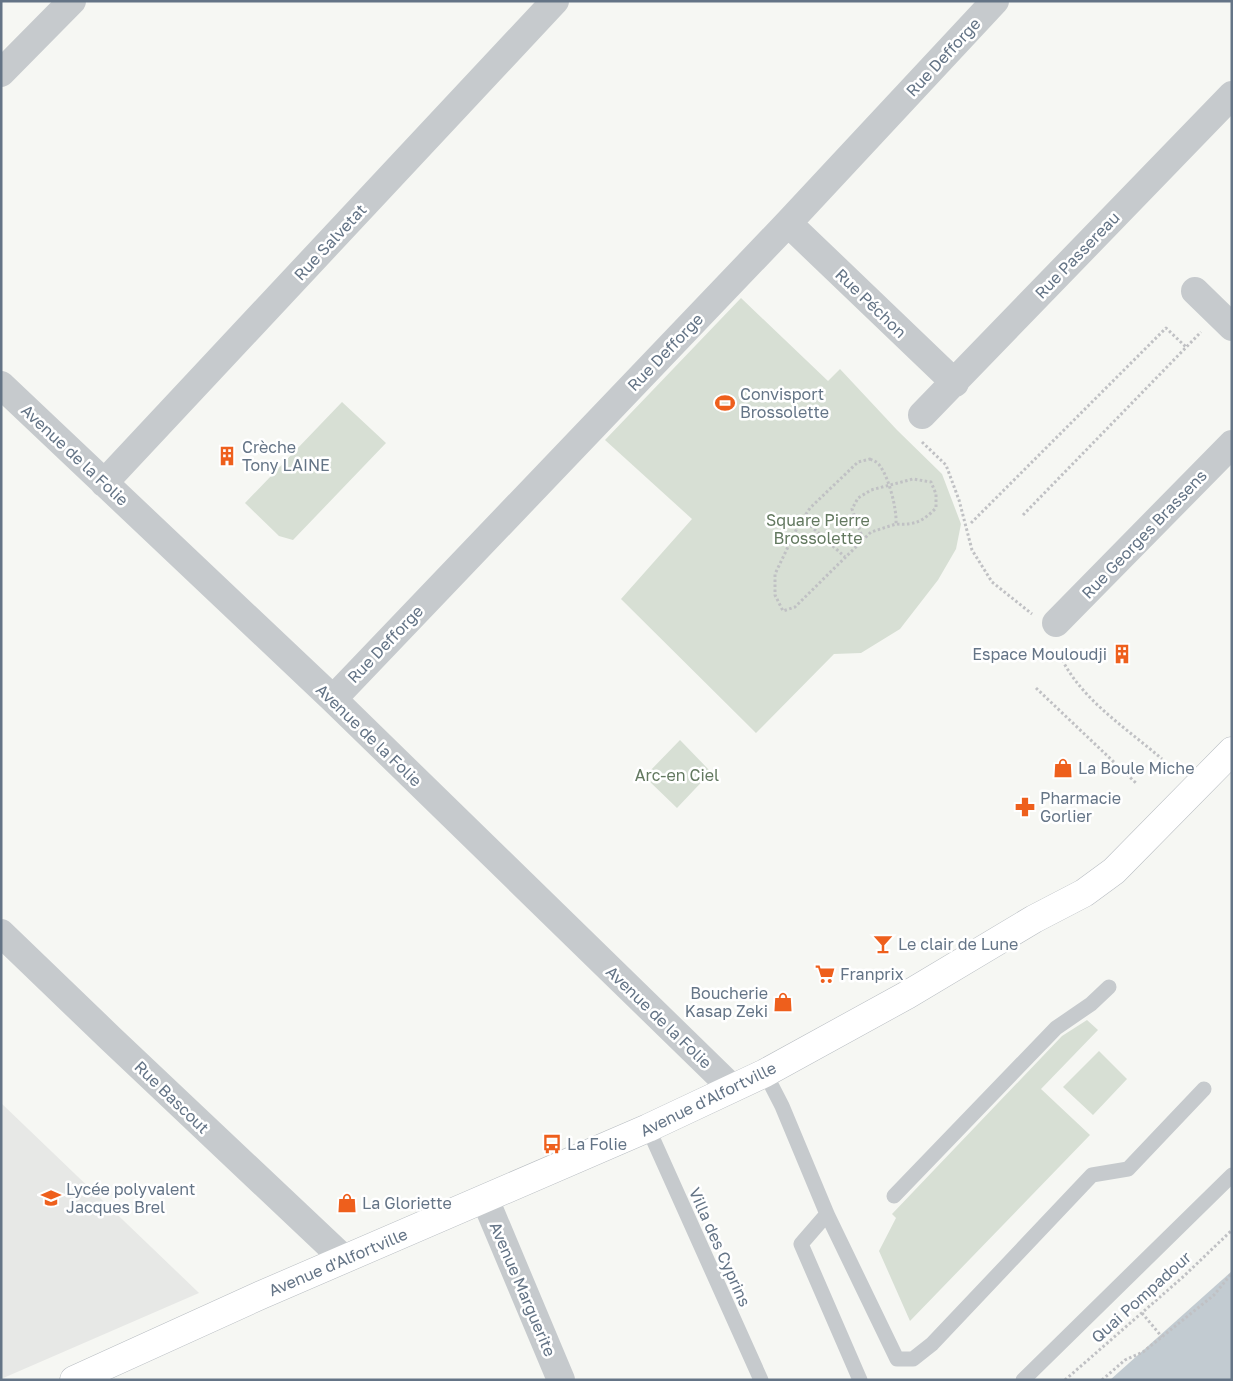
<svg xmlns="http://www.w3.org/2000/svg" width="1233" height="1381" font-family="'Golos Text',sans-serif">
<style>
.built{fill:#e7e8e6}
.green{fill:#d7dfd4}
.water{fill:#c2cbd1}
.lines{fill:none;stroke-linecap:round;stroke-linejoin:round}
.secondary-casing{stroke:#b8bdc2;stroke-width:29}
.path{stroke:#c0c1c4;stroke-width:3;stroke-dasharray:2.5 2.5;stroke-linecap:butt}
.lane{stroke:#c6cacd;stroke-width:15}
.street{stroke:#c6cacd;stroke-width:28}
.secondary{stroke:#fff;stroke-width:28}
.labels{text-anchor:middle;stroke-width:5;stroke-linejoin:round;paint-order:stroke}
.street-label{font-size:16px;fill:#647486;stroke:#fff}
.poi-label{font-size:16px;fill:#647486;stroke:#fff;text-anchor:start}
.park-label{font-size:16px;fill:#62785f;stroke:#fff}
</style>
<rect width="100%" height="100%" fill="#f6f7f3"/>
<path class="built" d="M1,1103L199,1293L1,1379Z"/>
<path class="green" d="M741,298L828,381L840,369L897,430L942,474L961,524L956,549L938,580L900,629L861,653L834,654L756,733L621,599L692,519L605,440Z
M342,402L386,443L293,540L279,536L245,503Z
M680,740L711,772L677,808L648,780L650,778L647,774Z
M1087,1020L1098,1030L1041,1089L1090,1135L910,1321L879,1251L896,1218L892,1214L1062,1036Z
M1099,1051L1127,1079L1093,1115L1063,1087Z"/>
<path class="water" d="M1232,1271V1380H1110Z"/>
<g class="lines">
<defs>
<path id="secondary" d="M74,1380L261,1295L648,1128L765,1073L907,995L1034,919L1084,893L1114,871L1232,751"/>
</defs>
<use href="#secondary" class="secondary-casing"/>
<path class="path" d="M922,442L946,465L959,500L972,550L992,582L1032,614
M870,459C874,461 878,462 880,466C889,478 897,509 896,524L871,532L795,607L783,611L775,595V574L797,528L810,508L858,462Z
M1023,515L1201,332
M803,519L845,557
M971,523L1166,328L1186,347
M863,539L852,509L858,498L871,490L913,479L931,482L936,494V508C922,522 915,525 896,524
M1058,651C1078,698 1124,726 1162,759
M1036,688L1137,784
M1142,1313L1162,1337
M1065,1380L1184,1276L1232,1230
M1102,1380L1125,1360L1143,1352L1214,1295L1232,1273"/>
<path class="lane" d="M765,1073L782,1106L827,1214L897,1359H913L932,1344L1092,1175L1128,1169L1204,1089
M648,1128L761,1380
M894,1196L1056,1028L1091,1004L1109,987
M827,1214L801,1244L860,1380
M1023,1380L1232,1175"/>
<path class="street" d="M1,73L72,1
M788,223L955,383
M1195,291L1232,327
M1,385L333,699L732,1088
M922,415L1232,95
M104,483L555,1
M1056,623L1232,444
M333,699L788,223L995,1
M1,933L110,1038L344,1259
M485,1199L561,1380"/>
<use href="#secondary" class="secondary"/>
</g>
<defs>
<symbol id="stadium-bare" viewBox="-9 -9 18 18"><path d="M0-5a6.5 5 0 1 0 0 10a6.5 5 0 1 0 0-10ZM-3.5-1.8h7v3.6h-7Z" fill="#ee5f1c" stroke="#fff" stroke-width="2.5" paint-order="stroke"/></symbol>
<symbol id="building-bare" viewBox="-9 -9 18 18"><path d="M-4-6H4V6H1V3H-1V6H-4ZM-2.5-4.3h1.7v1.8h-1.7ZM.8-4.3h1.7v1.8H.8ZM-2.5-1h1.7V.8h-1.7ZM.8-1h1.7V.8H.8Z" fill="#ee5f1c" stroke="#fff" stroke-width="2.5" paint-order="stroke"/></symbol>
<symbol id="shop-bare" viewBox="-9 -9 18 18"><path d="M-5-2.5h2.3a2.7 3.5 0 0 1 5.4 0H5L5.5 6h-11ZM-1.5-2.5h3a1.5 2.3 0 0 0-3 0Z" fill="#ee5f1c" stroke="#fff" stroke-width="2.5" paint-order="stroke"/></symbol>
<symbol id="pharmacy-bare" viewBox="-9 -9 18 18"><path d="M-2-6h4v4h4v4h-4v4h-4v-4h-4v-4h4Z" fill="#ee5f1c" stroke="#fff" stroke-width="2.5" paint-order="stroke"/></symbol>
<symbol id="bar-bare" viewBox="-9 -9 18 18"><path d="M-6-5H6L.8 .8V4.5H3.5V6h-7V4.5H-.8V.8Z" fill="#ee5f1c" stroke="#fff" stroke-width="2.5" paint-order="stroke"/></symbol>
<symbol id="supermarket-bare" viewBox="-9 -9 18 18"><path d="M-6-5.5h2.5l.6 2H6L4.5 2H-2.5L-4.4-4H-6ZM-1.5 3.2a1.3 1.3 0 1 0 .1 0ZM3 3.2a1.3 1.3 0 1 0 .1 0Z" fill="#ee5f1c" stroke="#fff" stroke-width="2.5" paint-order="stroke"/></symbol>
<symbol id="bus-bare" viewBox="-9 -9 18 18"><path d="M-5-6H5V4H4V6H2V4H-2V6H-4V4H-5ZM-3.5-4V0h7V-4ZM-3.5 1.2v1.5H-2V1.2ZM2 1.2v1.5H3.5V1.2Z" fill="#ee5f1c" stroke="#fff" stroke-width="2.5" paint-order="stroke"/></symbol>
<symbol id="school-bare" viewBox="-9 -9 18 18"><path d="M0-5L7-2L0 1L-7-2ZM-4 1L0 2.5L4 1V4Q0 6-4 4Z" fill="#ee5f1c" stroke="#fff" stroke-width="2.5" paint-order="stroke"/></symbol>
</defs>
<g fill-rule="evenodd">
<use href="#stadium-bare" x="711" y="389" width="28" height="28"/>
<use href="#building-bare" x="213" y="442" width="28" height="28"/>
<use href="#building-bare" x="1108" y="640" width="28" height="28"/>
<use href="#shop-bare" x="1049" y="754" width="28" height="28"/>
<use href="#pharmacy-bare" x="1011" y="793" width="28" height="28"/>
<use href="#bar-bare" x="869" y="930" width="28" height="28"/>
<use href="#supermarket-bare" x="811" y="960" width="28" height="28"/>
<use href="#shop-bare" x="769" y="988" width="28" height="28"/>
<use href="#bus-bare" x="538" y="1130" width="28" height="28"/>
<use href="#school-bare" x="37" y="1184" width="28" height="28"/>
<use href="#shop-bare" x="333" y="1189" width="28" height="28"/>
</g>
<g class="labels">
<g class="street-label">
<text transform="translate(943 57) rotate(-47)" y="6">Rue Defforge</text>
<text transform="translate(330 242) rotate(-47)" y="6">Rue Salvetat</text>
<text transform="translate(1077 255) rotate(-46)" y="6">Rue Passereau</text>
<text transform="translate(871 303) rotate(44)" y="6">Rue Péchon</text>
<text transform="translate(665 352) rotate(-46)" y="6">Rue Defforge</text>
<text transform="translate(75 455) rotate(43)" y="6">Avenue de la Folie</text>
<text transform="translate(1144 534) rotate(-46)" y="6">Rue Georges Brassens</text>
<text transform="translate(385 644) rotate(-46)" y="6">Rue Defforge</text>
<text transform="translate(369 735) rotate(44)" y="6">Avenue de la Folie</text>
<text transform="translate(659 1017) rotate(44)" y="6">Avenue de la Folie</text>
<text transform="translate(172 1097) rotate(44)" y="6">Rue Bascout</text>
<text transform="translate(708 1099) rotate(-26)" y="6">Avenue d'Alfortville</text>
<text transform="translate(720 1247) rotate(66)" y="6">Villa des Cyprins</text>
<text transform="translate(338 1262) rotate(-23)" y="6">Avenue d'Alfortville</text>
<text transform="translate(523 1289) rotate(67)" y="6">Avenue Marguerite</text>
<text transform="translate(1141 1297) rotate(-42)" y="6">Quai Pompadour</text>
</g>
<g class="poi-label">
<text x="740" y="400">Convisport<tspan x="740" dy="18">Brossolette</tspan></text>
<text x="242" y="453">Crèche<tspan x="242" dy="18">Tony LAINE</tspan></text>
<text x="1107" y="660" text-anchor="end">Espace Mouloudji</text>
<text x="1078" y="774">La Boule Miche</text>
<text x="1040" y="804">Pharmacie<tspan x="1040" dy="18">Gorlier</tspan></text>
<text x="898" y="950">Le clair de Lune</text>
<text x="840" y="980">Franprix</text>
<text x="768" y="999" text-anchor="end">Boucherie<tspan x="768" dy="18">Kasap Zeki</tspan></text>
<text x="567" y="1150">La Folie</text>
<text x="66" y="1195">Lycée polyvalent<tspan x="66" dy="18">Jacques Brel</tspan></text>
<text x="362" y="1209">La Gloriette</text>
</g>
<g class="park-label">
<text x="818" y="526">Square Pierre<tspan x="818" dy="18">Brossolette</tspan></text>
<text x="677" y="781">Arc-en Ciel</text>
</g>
</g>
<rect width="1233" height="1381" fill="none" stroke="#647486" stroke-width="5"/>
</svg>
